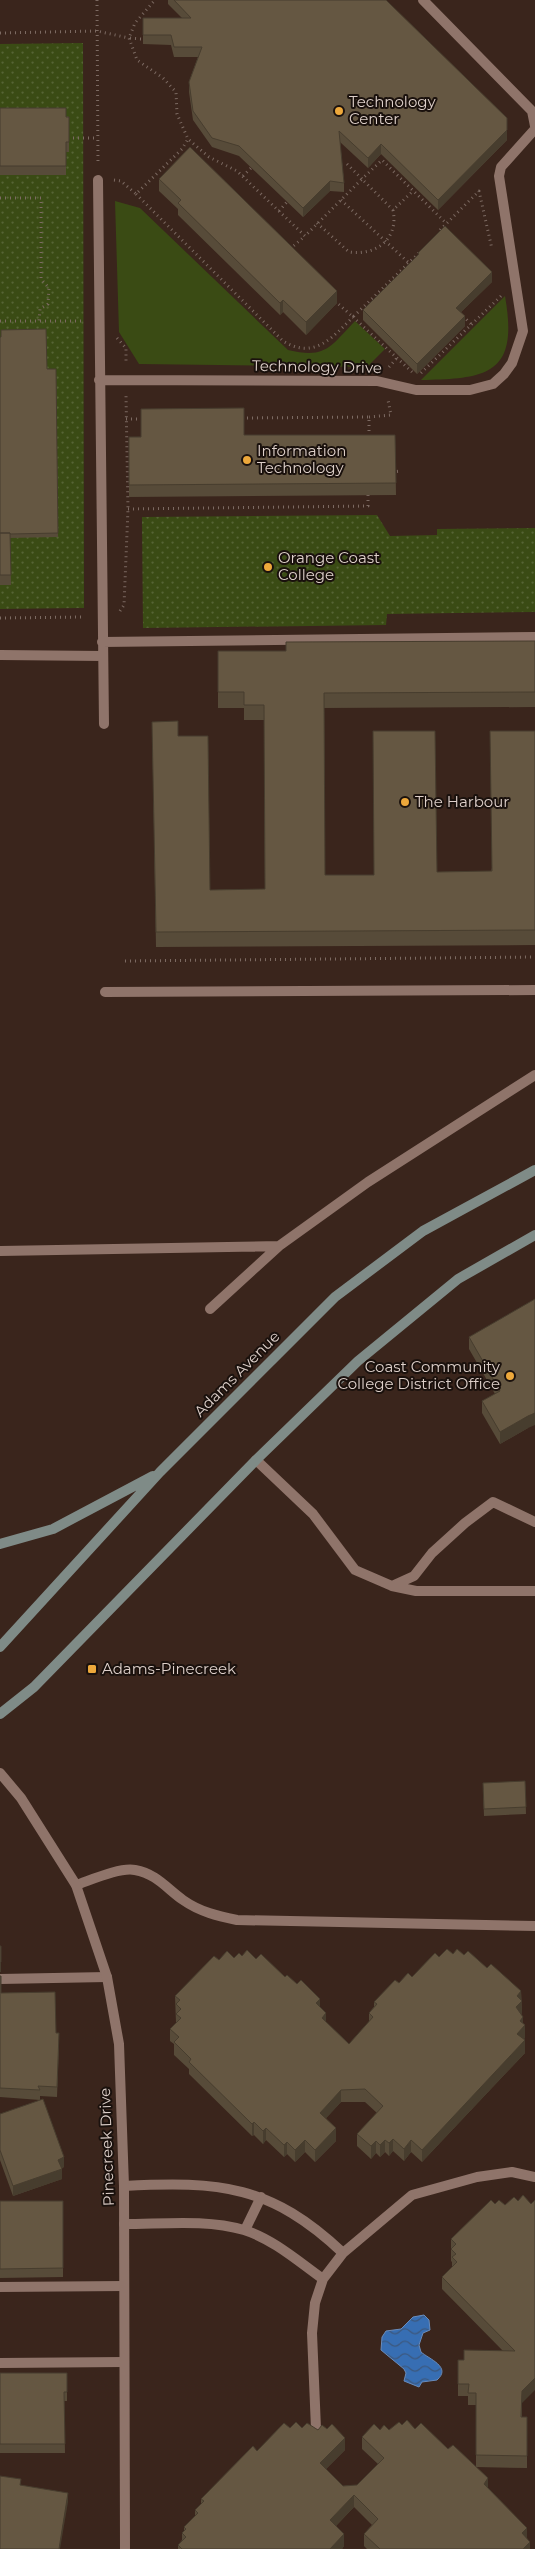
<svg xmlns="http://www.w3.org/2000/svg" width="535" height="2549" font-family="Montserrat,sans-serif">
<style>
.grass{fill:#3a4b14}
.garden{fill:url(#garden-dots)}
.water{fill:url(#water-waves);stroke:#698bba}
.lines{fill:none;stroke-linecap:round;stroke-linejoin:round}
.path{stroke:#7c6a62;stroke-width:3;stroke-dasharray:1 4;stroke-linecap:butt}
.lane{stroke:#8f746a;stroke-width:10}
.street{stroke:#8f746a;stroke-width:10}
.secondary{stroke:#7f8b87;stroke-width:10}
.wall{fill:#574b39}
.shaded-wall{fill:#473d2e}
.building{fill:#655742;stroke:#473d2e}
.poi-dot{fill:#eda83b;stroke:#1a110d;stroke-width:2}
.labels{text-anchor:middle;stroke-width:4;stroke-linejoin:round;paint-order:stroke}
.poi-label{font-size:15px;fill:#ded0ca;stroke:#1a110d;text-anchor:start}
.street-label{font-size:15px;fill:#ded0ca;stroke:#1a110d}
</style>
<defs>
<pattern id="garden-dots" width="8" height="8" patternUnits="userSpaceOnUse" patternTransform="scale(1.25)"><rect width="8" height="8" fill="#3a4b14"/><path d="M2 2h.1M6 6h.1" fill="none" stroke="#566435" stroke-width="1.8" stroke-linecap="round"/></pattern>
<pattern id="water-waves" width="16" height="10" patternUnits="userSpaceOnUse" patternTransform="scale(1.25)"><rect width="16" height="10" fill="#376eb3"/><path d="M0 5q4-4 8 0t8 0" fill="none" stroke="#3c587e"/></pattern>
</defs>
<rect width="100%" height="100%" fill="#3a251c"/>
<path class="grass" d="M115,201L140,208L288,350C326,359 330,347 355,321L385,349L367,367L139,364L119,332Z
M505,296C519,374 488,379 421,380Z"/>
<path class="garden" d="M83,43L84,608L0,609V44Z
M377,515L390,536L437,535V529L535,528V612L387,614L386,625L143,628L142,517Z"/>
<path class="water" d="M424,2315L429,2320L430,2330L423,2333L419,2345L421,2352C429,2359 452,2367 437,2380L422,2382L419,2387L404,2381L406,2373L404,2369L381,2350L382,2337L386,2331L401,2329L413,2317Z"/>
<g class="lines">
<path class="path" d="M97,0L98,164
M0,33L97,31L129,38L137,60L163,78L176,92L177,114L188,139L209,157L237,171L305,236L362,179L393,210
M141,39L129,38L135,23L155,0
M73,138H98
M347,164L362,179L382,160L446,223
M243,176L251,168
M114,180L121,181L136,194L182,149L188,139
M136,194L283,341C314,360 332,338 353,317L412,372
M0,198H41V279L49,288L48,304L40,309L39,321
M341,200L410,264
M279,211L287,202
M317,223L349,252C376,256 399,239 393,210L413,191
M440,230L479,191L492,249
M290,249L305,236
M335,301L353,317L421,251
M463,316L471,324
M0,321H84
M117,338L126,348V361
M389,367L397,358
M421,373L501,296
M369,417L391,415L388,400
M242,418L369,417V438
M126,419H145
M392,472L401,471
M128,509L368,506V492
M120,611L124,605L128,509L126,396
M0,618L83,617
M125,961L535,957"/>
<path class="lane" d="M423,0L532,111L535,126
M98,180L104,724
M99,380L377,381L416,390H470L493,384L504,374L512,363L523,331L499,176L501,167L535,129
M102,642L535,637
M0,655L103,656
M105,992L535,990
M0,1251L279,1246
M210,1309L279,1246L368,1182L535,1075
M256,1460L313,1514L355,1570L392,1586L414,1576L432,1553L465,1523L493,1502L535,1522
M392,1586L416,1591H535
M76,1885C91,1880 120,1867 135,1870C157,1874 167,1889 183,1900C200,1912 218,1916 237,1920L535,1926
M0,1979L107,1977
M124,2186C220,2181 271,2185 343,2253
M124,2224C163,2224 207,2219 244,2230C273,2239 299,2262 323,2279
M245,2230L261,2197
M0,2287L124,2286
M0,2363L124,2362
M316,2429L312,2333L315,2303L323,2279L343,2253L412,2195L477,2177L512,2172L535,2177"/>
<path class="street" d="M0,1773L21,1798L76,1885L107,1977L119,2044L124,2186L125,2549"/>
<path class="secondary" d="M0,1544L53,1529L153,1476
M0,1647L160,1472L335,1297L423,1231L535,1170
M0,1714L34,1687L256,1460L358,1361L458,1279L535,1235"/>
</g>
<path class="wall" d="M168,0H386L507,140L438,210L381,154L368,168L340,142L344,183V192L330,191L303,217L239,156L212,147L193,120L189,92V82L198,57H174L171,45L143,44V18H182L168,4Z
M0,108L69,117V152H66V175H0Z
M159,179L337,303L306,335L283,312L280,315L178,215V209L159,191Z
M418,253L492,282L461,312L465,326L417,374L363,320V310L418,255Z
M0,337L47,369H56L58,537L10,538L11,585H0Z
M244,435H395L396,495L129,497V437Z
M535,641V707L324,708L325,875H374L437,872L491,871L535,731V945L156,947L152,722L178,736L210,890L265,889L264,720H244V708H218V651H286Z
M469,1337L528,1428L500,1444L482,1413V1401L495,1394L469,1349Z
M525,1781L526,1814L484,1816L483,1790Z
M453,1954L464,1955L487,1968L521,1991L522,2013L521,2014L525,2038L523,2039L525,2053L422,2162L411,2152L404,2161L393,2151L389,2156L385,2152L380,2157L376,2153L371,2159L357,2146V2134L377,2113L365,2102H341L326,2118L336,2141L315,2162L305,2152L295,2162L287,2154L284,2157L266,2140L263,2144L254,2135L252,2136L189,2074V2069L174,2055V2044L170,2041V2029L176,2023L175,1996L219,1960L242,1956L256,1959L285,1977L320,2007L326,2022L349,2044L369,2022V2013L374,2007V2002L399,1983L412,1977L439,1957Z
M0,1976L1,1993L56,2033L59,2043L57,2097L40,2096V2100L0,2097Z
M0,2114L64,2167L62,2168V2179L13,2196L0,2160Z
M0,2201H63V2277L0,2278Z
M495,2204L522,2403V2417H527V2468L476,2467L488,2488L527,2538L530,2549H367L364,2546V2534L372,2525L354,2507L336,2526L344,2546L342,2549H178V2545L182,2540V2533L184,2531V2527L195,2517V2510L201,2504V2499L257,2451L290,2428H302L318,2430L327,2429L345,2450L326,2469L343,2486L357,2485L378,2464L362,2449V2437L380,2430H389L402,2425L415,2429L476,2467V2405H468V2396H458V2360H464L503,2351L442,2289V2277L452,2267V2262L451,2261V2239Z
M0,2373H67V2401H64L65,2453H0Z"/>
<path class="shaded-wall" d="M507,130V140L438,210V200Z
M381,144V154L368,168V158Z
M330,181V191L303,217V208Z
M492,272V282L456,317V308Z
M337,291V303L306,335V322Z
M283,300V312L280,315V303Z
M465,316V326L417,374V364Z
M535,1413V1425L528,1428L500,1444V1432L528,1416Z
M1,1962V1972H0V1963Z
M521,1991L522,2013L516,2019L517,1996Z
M320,1999V2011L316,2003Z
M326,2013V2025L322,2018Z
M523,2017V2027L525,2025V2038L517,2046V2034L520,2021Z
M525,2040V2053L422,2162V2150Z
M341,2090V2102L320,2125V2113Z
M254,2122V2135L252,2136V2124Z
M266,2128V2140L263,2144V2131Z
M336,2128V2141L315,2162V2150Z
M393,2139V2151L389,2156V2143Z
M305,2140V2152L295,2162V2150Z
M385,2140V2152L380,2157V2145Z
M411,2140V2152L404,2161V2149Z
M376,2141V2153L371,2159V2146Z
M287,2142V2154L284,2157V2145Z
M64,2157V2167L58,2170V2160Z
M62,2169V2179L13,2196V2186Z
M535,2378V2390L522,2403V2391Z
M345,2438V2450L320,2475V2463Z
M488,2478V2491L484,2484Z
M68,2493V2502L60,2549H59Z
M354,2495V2507L330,2532V2520Z
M527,2528V2540L522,2533Z
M344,2534V2546L342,2549H330Z
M530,2542V2549H523Z"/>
<path class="building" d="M174,0H386L507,118V130L438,200L381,144L368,158L339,131L344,183L330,181L303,208L239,146L212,138L193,111L189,82L202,47H174L171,35H143V18H191Z
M0,108H66V117H69V142H66V166H0Z
M190,147L337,291L306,322L283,300L280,303L178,203L181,200L159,179Z
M445,226L492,272L456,308L465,316L417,364L363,310L419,254L418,253Z
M46,329L47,369H56L58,533L10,534V533H0V337H1V330Z
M244,408V435H395L396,483L129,485V437H141V409Z
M0,533H10L11,575H0Z
M535,641V692L324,693L325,875H374L373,731H435L437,872L492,871L490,731H535V930L156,932L152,722L178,721V736H208L210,890L265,889L264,705H244V692H218V651H286V642Z
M535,1299V1413L528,1416L500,1432L482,1401L500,1391L469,1337Z
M525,1781L526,1807L484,1809L483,1783Z
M0,1946H1V1962L0,1963Z
M447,1949L453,1954L457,1949L464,1955L468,1951L487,1968L491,1964L521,1991L517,1996L522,2001L516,2007L523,2017L520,2021L525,2025L517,2034L525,2040L422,2150L411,2140L404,2149L393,2139L389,2143L385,2140L380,2145L376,2141L371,2146L357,2134L383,2106L365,2089L341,2090L320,2113L336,2128L315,2150L305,2140L295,2150L287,2142L284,2145L266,2128L263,2131L254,2122L252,2124L189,2062L191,2059L174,2042L179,2037L170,2029L181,2018L176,2014L181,2009L176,2004L180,2000L175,1996L214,1956L219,1960L227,1951L234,1958L239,1953L242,1956L247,1950L256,1959L261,1954L285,1977L287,1975L297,1984L301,1980L320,1999L316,2003L326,2013L322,2018L349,2044L373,2017L369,2013L377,2004L374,2002L395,1980L399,1983L408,1973L412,1977L435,1953L439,1957Z
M0,1976H1V1993L55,1992L56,2033H59L57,2087L38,2086L40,2090L0,2088Z
M43,2099L64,2157L58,2160L62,2169L13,2186L0,2150V2114Z
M523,2195L531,2204L535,2200V2378L522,2391L521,2417H527V2456L476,2455V2393H468L469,2384H458V2360H464V2350L515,2351L442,2277L457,2262L452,2257L456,2254L451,2249L456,2244L451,2239L491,2200L495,2204L499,2200L505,2205L514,2197L518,2201Z
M0,2201H63V2268L0,2269Z
M0,2373H67V2392H64L65,2444H0Z
M407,2420L415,2429L421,2423L448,2449L453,2445L488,2478L484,2484L527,2528L522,2533L530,2542L523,2549H380L364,2534L378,2519L354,2495L330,2520L344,2534L330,2549H182L178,2545L186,2537L182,2533L186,2529L184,2527L198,2513L195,2510L204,2501L201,2499L253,2446L257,2451L284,2423L290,2428L296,2422L302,2428L307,2423L318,2430L322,2425L327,2429L332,2424L345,2438L320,2463L343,2486L357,2485L384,2458L362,2437L374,2424L380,2430L384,2425L389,2430L399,2422L402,2425Z
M0,2476L21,2479L20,2485L68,2493L59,2549H0Z"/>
<g class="poi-dot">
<circle cx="339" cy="111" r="5"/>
<circle cx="247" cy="460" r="5"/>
<circle cx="268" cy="567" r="5"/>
<circle cx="405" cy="802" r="5"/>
<circle cx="510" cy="1376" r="5"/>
<rect x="87" y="1664" width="10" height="10" rx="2.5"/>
</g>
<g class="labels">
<g class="poi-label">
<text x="349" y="107">Technology<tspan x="349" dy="17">Center</tspan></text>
<text x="257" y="456">Information<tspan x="257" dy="17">Technology</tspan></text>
<text x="278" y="563">Orange Coast<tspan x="278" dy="17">College</tspan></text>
<text x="415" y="807">The Harbour</text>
<text x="500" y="1372" text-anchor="end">Coast Community<tspan x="500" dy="17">College District Office</tspan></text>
<text x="102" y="1674">Adams-Pinecreek</text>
</g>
<g class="street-label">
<text transform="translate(317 367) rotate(1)" y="5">Technology Drive</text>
<text transform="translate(237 1374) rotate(-45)" y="5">Adams Avenue</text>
<text transform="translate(107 2147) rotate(-92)" y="5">Pinecreek Drive</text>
</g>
</g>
</svg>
